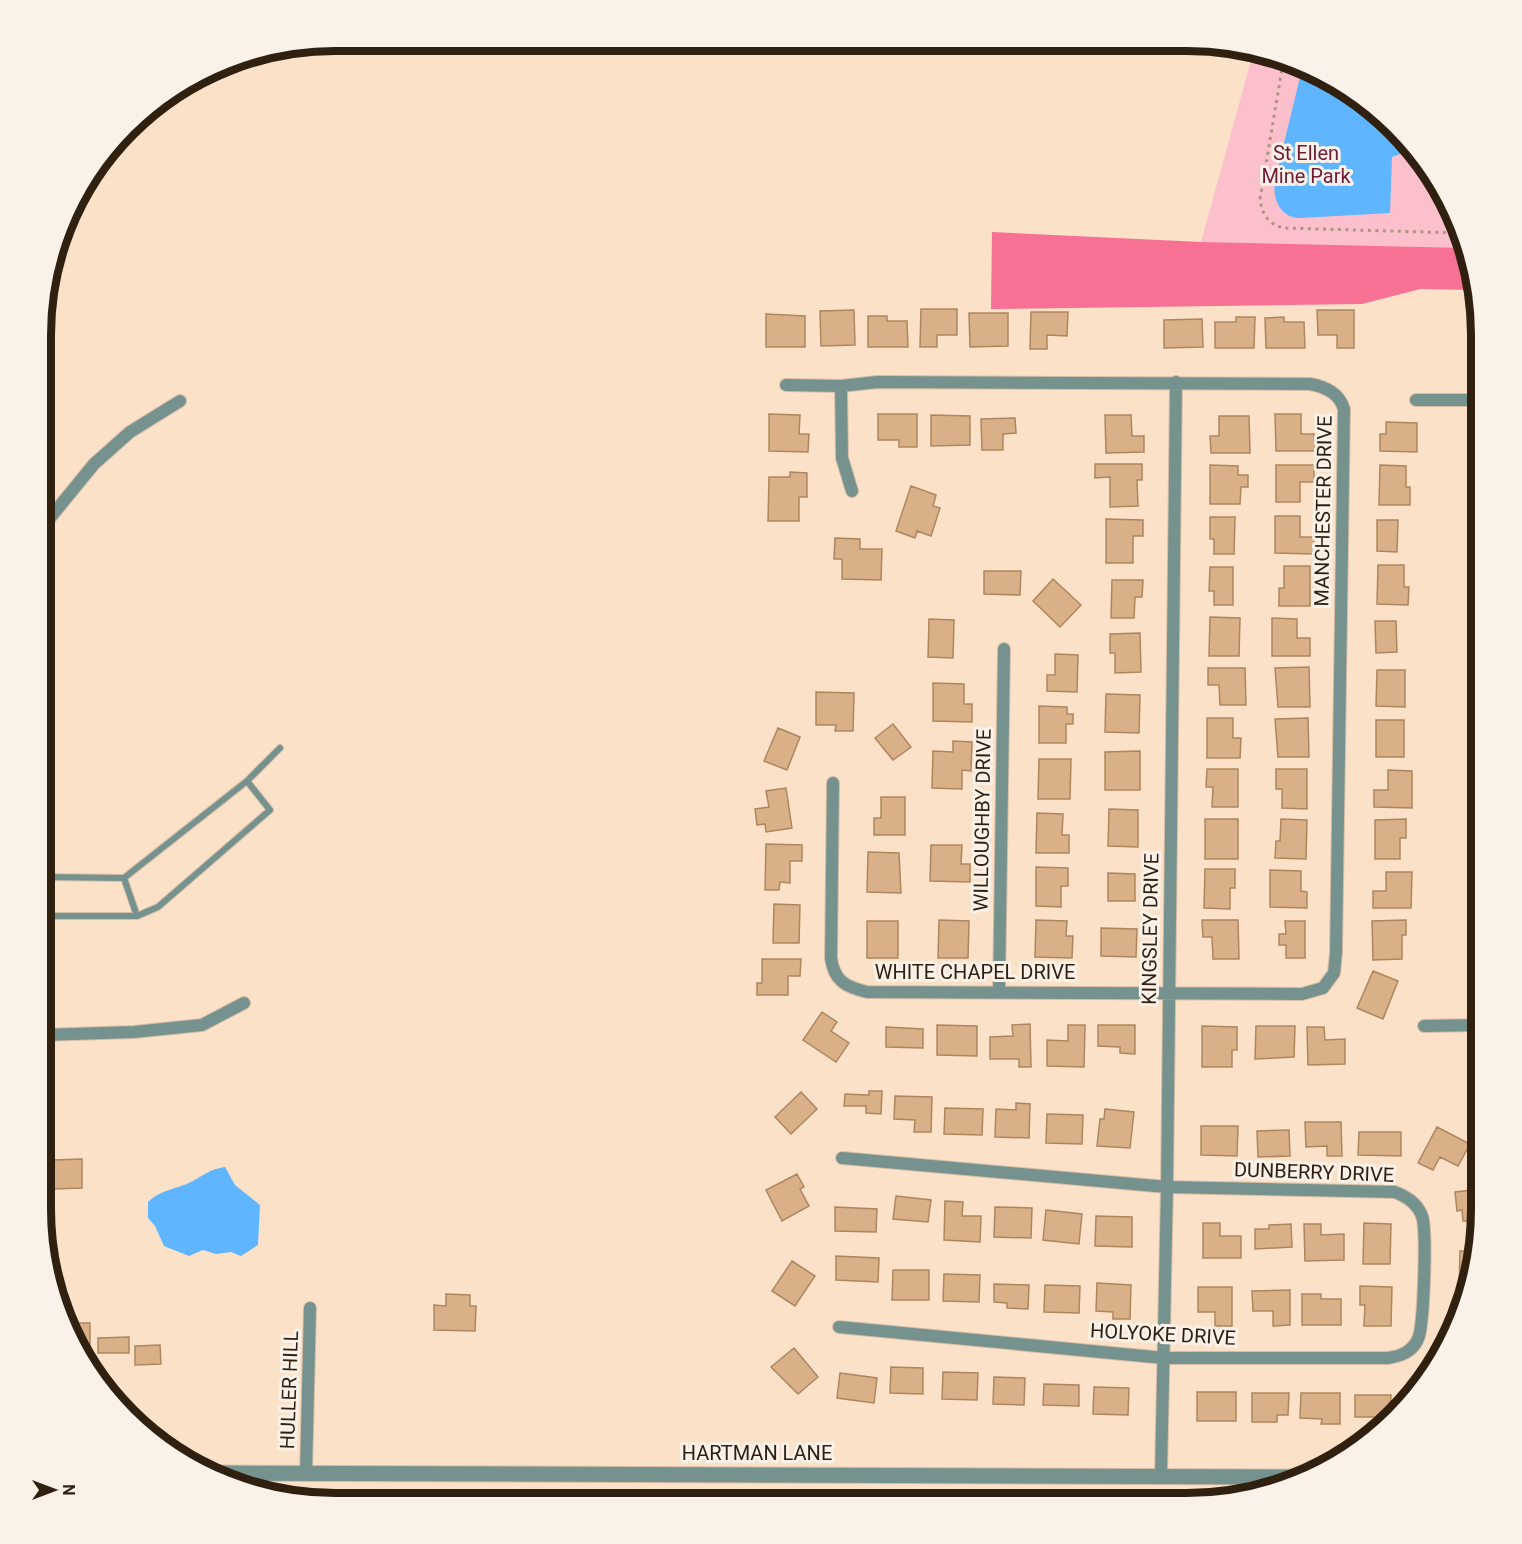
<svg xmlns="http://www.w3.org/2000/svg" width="1522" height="1544" font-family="Roboto,sans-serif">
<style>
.green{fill:#fcc0cc}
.forest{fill:#f77195}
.water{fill:#5fb6fe}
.building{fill:#dab088;stroke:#ae865e;stroke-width:1.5}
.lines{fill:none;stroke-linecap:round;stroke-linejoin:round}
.service-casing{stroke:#d6bea7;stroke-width:8}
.minor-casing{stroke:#d6bea7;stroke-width:14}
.tertiary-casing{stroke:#d6bea7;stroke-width:17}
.path{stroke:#ac9680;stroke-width:3;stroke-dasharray:3 4.5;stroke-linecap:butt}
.service{stroke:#75928e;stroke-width:6}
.minor{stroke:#75928e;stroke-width:12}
.tertiary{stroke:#75928e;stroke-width:15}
.labels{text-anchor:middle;stroke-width:6;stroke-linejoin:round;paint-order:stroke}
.park-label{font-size:20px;fill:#6f1b36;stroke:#faf1e9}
.street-label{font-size:20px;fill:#302010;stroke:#faf1e9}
.rim{fill:none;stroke:#302010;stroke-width:8}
</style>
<rect width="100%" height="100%" fill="#fbe1c8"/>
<path class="green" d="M1253,53L1335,80L1421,156L1466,240L1467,248L1201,242Z"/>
<path class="forest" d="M992,232L1201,242L1467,248L1476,290L1420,289L1362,304L991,309Z"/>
<path class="water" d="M1302,69L1335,80L1402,140L1400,154L1392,157L1390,213L1301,218C1280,218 1272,199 1275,180Z
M225,1167L235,1185L260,1205L258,1245L241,1256L231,1252L216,1254L203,1250L189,1256L164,1246L155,1226L148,1218V1202C160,1190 176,1189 191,1182C204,1175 210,1169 225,1167Z"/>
<path class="building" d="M921,309H957V335H937V347H920Z
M854,310L855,345L821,346L820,311Z
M1317,310H1354V348H1337V335H1318Z
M1031,312H1068L1067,336L1047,335V349H1030Z
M969,313H1008V346L970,347Z
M766,314L805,316V347H766Z
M868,316H887V321H907L908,347H868Z
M1236,317H1255L1254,348H1215V322H1236Z
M1284,317V322H1304L1305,348H1266L1265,318Z
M1202,319L1203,347L1164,348V320Z
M769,414L800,415L799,434H809L808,452L769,451Z
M878,414H917V447H899V440H878Z
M1275,414H1301V434H1314L1315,451H1276Z
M931,415L970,416V445L931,446Z
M1105,415H1131L1132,436H1144V452L1106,453Z
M1219,416H1249L1250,453H1211L1210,436H1219Z
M1015,418L1016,433L1003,434V450H982L981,419Z
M1386,422L1417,423V452L1380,451V434H1386Z
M1095,464H1142V480H1137L1138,506L1110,507V477L1095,478Z
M1210,465L1238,466V475H1248V487H1241L1240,504H1210Z
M1276,465H1314V482H1300V502H1276Z
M1380,465L1406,466V487H1410V505H1379Z
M790,472L807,473V497H799V521H768L769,477H790Z
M911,486L936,495L933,506L940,508L931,536L917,531L915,538L896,531Z
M1275,516H1300V537H1314V554L1275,553Z
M1210,517H1235L1234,554H1214V539H1210Z
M1106,519L1143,520V536H1133V563H1106Z
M1377,520H1398L1397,552L1377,551Z
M835,538L860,539V549H882L881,580L842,579V559H834Z
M1378,565H1404V587H1409L1408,605L1377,604Z
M1284,566H1310V606H1279V588H1284Z
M1210,567H1233V605H1214V591H1209Z
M984,571H1021L1020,595L984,594Z
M1053,579L1081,605L1060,627L1033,601Z
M1112,580H1143L1142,597H1135L1134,618H1111Z
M1210,617L1240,618L1239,656H1209Z
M1272,618L1297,619V638H1310V656H1272Z
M929,619L954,620L953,658L928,657Z
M1375,621H1396L1397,652L1376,653Z
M1140,633L1141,672L1115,673V653H1110V634Z
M1055,654L1078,655L1077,692L1047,691V675H1055Z
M1309,667L1310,707H1278L1275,668Z
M1208,668H1245L1246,705H1220L1219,685H1208Z
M1377,670H1405V707L1376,706Z
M933,683L964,684V704H972V722L933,721Z
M816,692L854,693L853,731H835L836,725H816Z
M1106,694L1140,695L1139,733L1105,732Z
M1039,706L1067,707V714H1073V724H1066V743H1039Z
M1207,718H1233V738H1241L1240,758H1207Z
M1308,718L1309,757H1278L1275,719Z
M1376,720H1404V757H1376Z
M893,724L911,747L893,760L875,738Z
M778,728L800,737L787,770L764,761Z
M953,741L972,742L971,771L962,770V789L932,788L933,751L953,752Z
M1140,751V790H1105V752Z
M1039,759H1071L1070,799H1038Z
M1207,769H1238V807H1212L1213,787H1206Z
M1276,769H1307V809L1282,808V789H1276Z
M1388,770L1412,771V808L1374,807V790H1388Z
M786,788L792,828L766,832L765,824L757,825L755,809L769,807L766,791Z
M881,797H905V835H874V818H881Z
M1109,809L1138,810V847L1108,846Z
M1037,813L1063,814L1062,835H1069V853H1036Z
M1205,819H1238V859H1205Z
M1281,819L1307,820L1306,859L1275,858L1276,841H1280Z
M1406,819V838H1400V859H1375V820Z
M766,844L802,845V861H790V883L780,882L779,890H765Z
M931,845H962L961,864H970V882L930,881Z
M868,852L899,853L901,893L867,892Z
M1036,867L1068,868V886H1061V907L1036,906Z
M1205,869H1235V888H1230V909L1204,908Z
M1270,870L1301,871V891L1307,892V908L1270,907Z
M1386,872H1412L1411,908H1373V891H1386Z
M1108,873L1135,874V901H1108Z
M774,904L800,905L799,943H773Z
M939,920L969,921L968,958H938Z
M1036,920L1067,921L1066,936H1073L1072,958L1035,957Z
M1202,920H1238L1239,959H1213L1212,937H1203Z
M1406,920V935H1402V959L1373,960L1372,921Z
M867,921H898V958H867Z
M1285,921H1305V958H1286V945H1279V934H1286Z
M1101,928L1137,929L1136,957L1101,956Z
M762,959H801L800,976H788V995H757V983H762Z
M1373,971L1398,981L1383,1019L1357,1008Z
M822,1012L837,1022L831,1031L849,1043L836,1062L803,1040Z
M1030,1024L1031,1067H1019V1059H990V1037L1013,1036L1012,1025Z
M937,1025L977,1026V1056L937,1055Z
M1068,1025H1085L1084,1067L1047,1066V1040L1068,1041Z
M1098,1025H1135V1054L1120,1053V1047L1098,1046Z
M1202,1026L1237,1027V1050H1232V1067H1202Z
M1256,1026H1295L1294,1057L1255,1059Z
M886,1027L923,1029V1048L886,1047Z
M1307,1027H1324L1325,1040L1345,1039V1064L1308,1065Z
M869,1091H882L881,1114L866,1113V1106H844L845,1094L869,1095Z
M801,1092L817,1109L791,1134L775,1117Z
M895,1096L932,1097L931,1132H914L915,1120L894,1119Z
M1016,1103L1030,1104L1029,1138L995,1137L996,1109L1016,1110Z
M945,1108L983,1109L982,1135L944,1134Z
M1105,1109L1134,1112L1130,1148L1097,1146L1100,1119H1104Z
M1047,1114L1083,1115L1082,1144L1046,1143Z
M1305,1122H1341L1342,1156H1327V1146L1306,1147Z
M1201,1126H1238L1237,1156L1201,1155Z
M1437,1127L1470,1144L1458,1166L1440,1157L1433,1170L1418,1163Z
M1289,1130L1290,1156L1258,1157L1257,1131Z
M1359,1132H1401V1156L1358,1155Z
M82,1159V1188L53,1189V1160Z
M797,1174L804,1187L800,1189L809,1206L782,1221L766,1190Z
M1481,1189V1227L1468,1228L1467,1221H1463L1462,1210L1457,1211L1455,1192Z
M896,1196L931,1200L928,1222L893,1219Z
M945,1201L963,1202L962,1216H981L980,1242L944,1240Z
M835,1207L877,1209L876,1232L835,1231Z
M995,1207L1032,1208L1031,1238L994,1237Z
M1046,1210L1082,1214L1079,1244L1043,1240Z
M1096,1216L1132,1217V1247L1095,1246Z
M1203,1223H1220V1236H1241V1258H1203Z
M1364,1223L1391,1224L1390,1264H1363Z
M1291,1224L1292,1247L1255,1249V1229H1269V1225Z
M1304,1224H1321V1235L1344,1234V1260L1305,1261Z
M1460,1251H1477L1468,1293H1459Z
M836,1256L879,1258L878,1282L836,1280Z
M792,1261L815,1276L795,1306L772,1291Z
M893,1270H929V1300H892Z
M944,1274L980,1275L979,1302L943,1301Z
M1097,1283L1131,1285L1130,1319H1113V1312L1096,1311Z
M994,1284L1029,1285L1028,1309L1007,1308V1303L994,1302Z
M1045,1285L1080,1286L1079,1313L1044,1312Z
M1360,1286L1392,1287L1391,1326H1364L1365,1305H1360Z
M1198,1287H1232V1326H1215V1312H1198Z
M1290,1290V1325L1273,1326V1311H1253L1252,1291Z
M446,1294L470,1295V1306H476L475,1331L434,1330V1305L446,1306Z
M1302,1294H1321V1299H1341V1325H1302Z
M66,1323H90V1345H78Z
M129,1337V1353H98V1338Z
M160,1345L161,1364L135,1365V1346Z
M794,1348L818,1377L798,1394L771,1367Z
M891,1367L923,1368V1394L890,1393Z
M943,1372L978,1373L977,1400L942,1399Z
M840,1373L877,1378L874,1403L837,1398Z
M994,1377L1025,1378L1024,1405L993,1404Z
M1044,1384L1079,1385V1406L1043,1405Z
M1094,1387L1129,1388L1128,1415L1093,1414Z
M1197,1392H1236V1421H1197Z
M1252,1393H1289L1288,1415H1277V1422H1252Z
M1301,1393H1340V1424H1321L1322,1419L1300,1418Z
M1355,1395H1391L1390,1415L1388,1417H1355Z"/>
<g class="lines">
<defs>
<path id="service" d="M43,877L124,878
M43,916H137L158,907L270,810L247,781L280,748
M137,916L124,878L247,781"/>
<path id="minor" d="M786,385L841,386L877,382L1310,384C1326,387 1339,393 1344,409L1336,953L1334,973L1323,988L1302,994L867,992C846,987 834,981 831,958L833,783
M841,386L842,458L852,491
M1416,400H1481
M45,524L94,464L130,432L180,401
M999,991L1004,649
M1424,1026L1481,1025
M42,1035L134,1032L202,1025L244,1003
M839,1327L1164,1358H1388C1401,1356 1412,1352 1418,1339C1424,1326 1427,1230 1422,1216C1417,1203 1407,1197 1395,1192L1167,1187L842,1158
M306,1473L310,1308
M1161,1475L1167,1187L1176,382"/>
<path id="tertiary" d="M210,1473L1303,1477"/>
</defs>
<use href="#service" class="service-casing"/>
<use href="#minor" class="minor-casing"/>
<use href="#tertiary" class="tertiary-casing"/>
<path class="path" d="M1283,63L1260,199C1262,214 1268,224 1283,228L1462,233"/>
<use href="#service" class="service"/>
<use href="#minor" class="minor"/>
<use href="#tertiary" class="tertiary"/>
</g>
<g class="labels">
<g class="park-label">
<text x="1306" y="160">St Ellen<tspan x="1306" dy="23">Mine Park</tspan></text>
</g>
<g class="street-label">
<text transform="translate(1323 511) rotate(-89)" y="7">MANCHESTER DRIVE</text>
<text transform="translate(982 820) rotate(-89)" y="7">WILLOUGHBY DRIVE</text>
<text transform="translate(1150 929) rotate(-89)" y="7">KINGSLEY DRIVE</text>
<text x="975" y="979">WHITE CHAPEL DRIVE</text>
<text transform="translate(1314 1172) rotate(2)" y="7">DUNBERRY DRIVE</text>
<text transform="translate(1163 1334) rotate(3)" y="7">HOLYOKE DRIVE</text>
<text transform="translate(289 1390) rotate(-88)" y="7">HULLER HILL</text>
<text x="757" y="1460">HARTMAN LANE</text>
</g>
</g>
<path d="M0 0H1522V1544H0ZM335 51H1187A284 284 0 0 1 1471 335V1209A284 284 0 0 1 1187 1493H335A284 284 0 0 1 51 1209V335A284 284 0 0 1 335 51Z" fill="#faf1e9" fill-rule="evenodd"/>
<path class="rim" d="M335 51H1187A284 284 0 0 1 1471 335V1209A284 284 0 0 1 1187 1493H335A284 284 0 0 1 51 1209V335A284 284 0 0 1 335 51Z"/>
<g transform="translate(54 1490) rotate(90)" stroke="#faf1e9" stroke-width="4.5" paint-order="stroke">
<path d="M0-4.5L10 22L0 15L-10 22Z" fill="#302010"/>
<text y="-9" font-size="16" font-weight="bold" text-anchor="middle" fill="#302010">N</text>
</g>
</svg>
